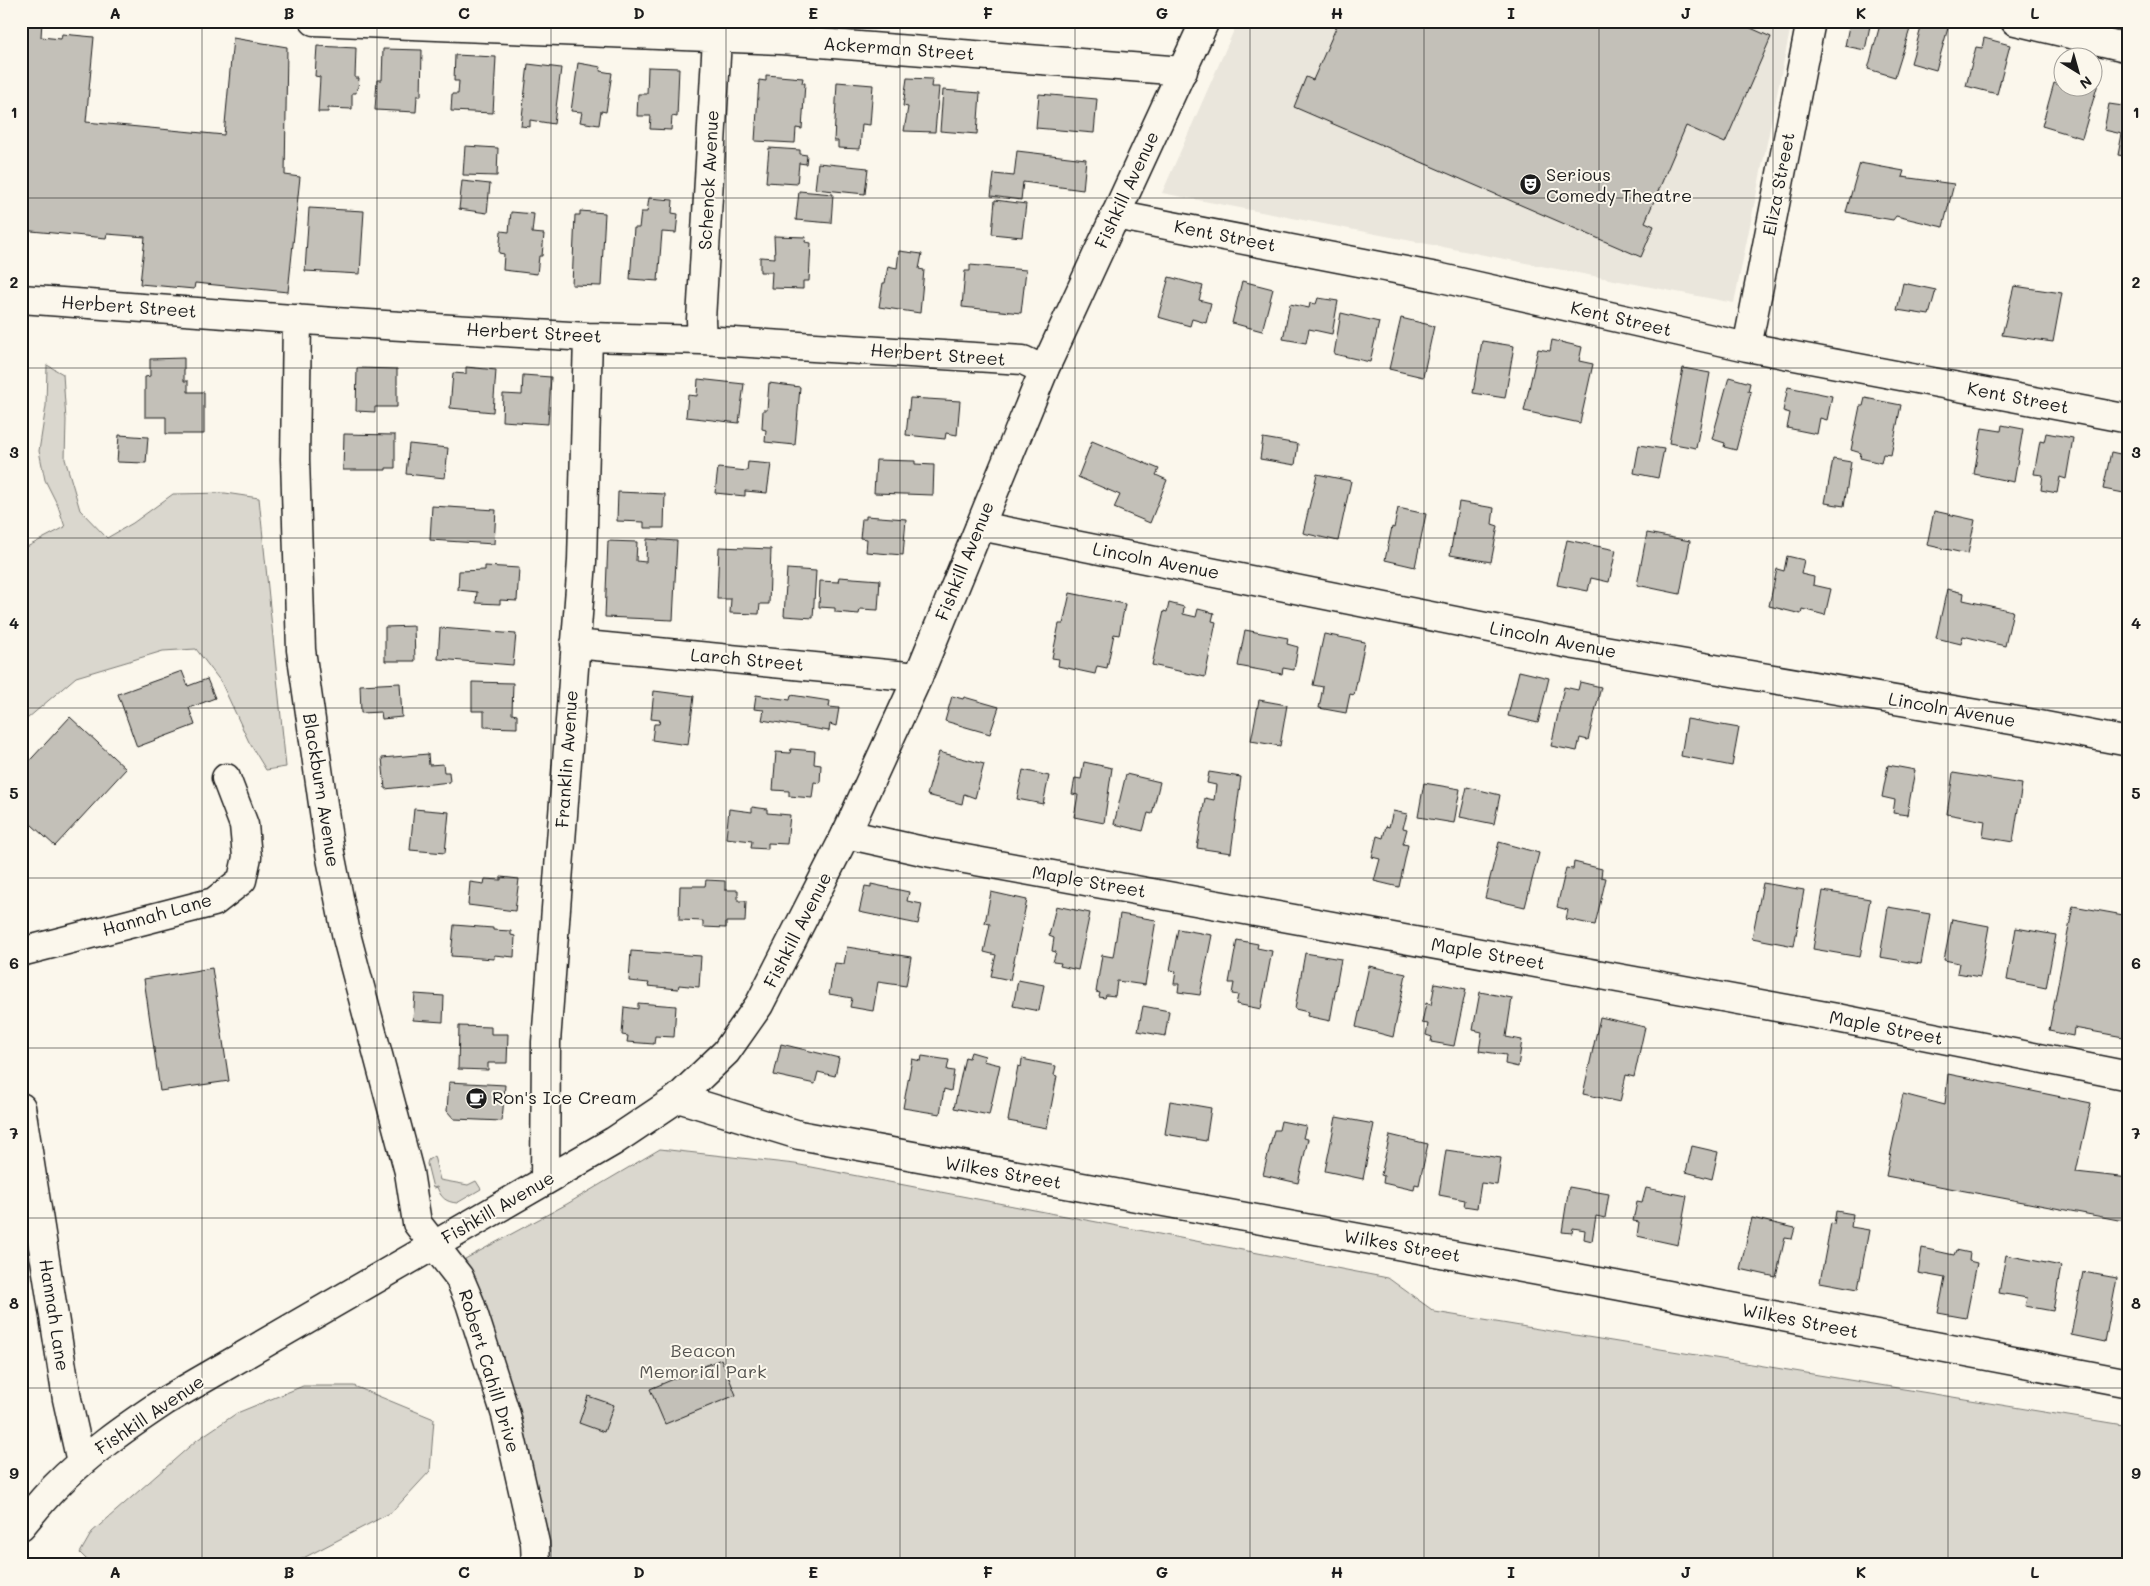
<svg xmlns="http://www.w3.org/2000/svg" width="2150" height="1586" font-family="Mali,sans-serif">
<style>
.built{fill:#eae6dc}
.green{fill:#dad7ce;stroke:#7b7a75}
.building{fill:#c3c0b8;stroke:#1c1c1c}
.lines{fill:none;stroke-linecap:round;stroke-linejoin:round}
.minor-casing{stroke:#1c1c1c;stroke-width:31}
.major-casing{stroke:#1c1c1c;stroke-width:31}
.minor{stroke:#fbf7ec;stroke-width:28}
.major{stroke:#fbf7ec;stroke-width:28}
.grid{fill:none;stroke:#1c1c1c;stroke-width:1;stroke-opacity:0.55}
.labels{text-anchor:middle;stroke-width:4;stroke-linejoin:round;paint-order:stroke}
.street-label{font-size:18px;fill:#1c1c1c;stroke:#fbf7ec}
.poi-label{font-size:18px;fill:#1c1c1c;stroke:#fbf7ec;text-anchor:start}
.park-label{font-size:18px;fill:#555451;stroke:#fbf7ec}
.neatline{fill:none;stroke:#1c1c1c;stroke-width:2}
.grid-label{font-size:16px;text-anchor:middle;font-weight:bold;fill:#1c1c1c}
</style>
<rect width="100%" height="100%" fill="#fbf7ec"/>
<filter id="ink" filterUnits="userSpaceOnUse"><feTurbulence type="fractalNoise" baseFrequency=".02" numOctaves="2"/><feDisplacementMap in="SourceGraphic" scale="10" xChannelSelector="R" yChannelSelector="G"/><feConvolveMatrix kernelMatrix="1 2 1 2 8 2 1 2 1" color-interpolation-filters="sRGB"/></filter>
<g filter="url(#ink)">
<path class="built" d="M1238,21H1792L1734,303L1162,193Z"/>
<path class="green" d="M47,365L63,374L66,420L65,459L80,510L107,538L133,523L173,494L225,493L259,498L286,767L266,770L249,742L221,682L196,649L163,651L76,677L21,724V550L65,527L58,506L45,480L39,451L46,406Z
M660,1149L795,1164L1388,1278L1435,1312L2129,1426V1565H534L499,1392L465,1259L567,1204Z
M434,1156L440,1180L468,1185L476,1181L481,1189L457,1203C446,1202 441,1198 437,1187L433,1188L427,1164L428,1160Z
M303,1386H354L434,1419L430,1471L392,1512L290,1565H92L80,1553L92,1532L197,1440L237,1413Z"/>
<path class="building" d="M21,21H42L41,37L61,39L62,34L94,37L86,122L224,135L233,38L287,47L285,175L300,177L288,292L195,283L194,289L140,284L145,237L107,234L106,238L21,230Z
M1339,21H1735L1771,37L1725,143L1686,126L1645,222L1654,226L1641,257L1294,107L1306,77L1313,80Z
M1850,21H1871L1865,50L1845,46Z
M1881,21L1910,29L1895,77L1868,69Z
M1923,21L1948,28L1936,70L1911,63Z
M1984,38L2010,45L1997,94L1966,86L1976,47L1982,48Z
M317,46L356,48L355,78H359L358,88H357L356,93H352V109L328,108V112H318L320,77L315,76Z
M383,49L422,50L421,96H417L416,112L375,110L377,80H382Z
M455,55L496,57L493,113L451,111L452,94H458L459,81H454Z
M578,63L601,67L600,71L612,73L606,112L601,111L599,125L580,122L582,112L571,111Z
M528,64L561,68L554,124L530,120V127L521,126Z
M648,67L679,68L677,117L672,116L671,130L650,129L651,116H637L638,94H647Z
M766,75L803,78L802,83H805L802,129L796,128L795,143L755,141L759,80L766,81Z
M2092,75L2100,77L2082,138L2042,126L2054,83L2062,86V88H2092Z
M907,78L932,79L931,87H939L935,132L904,131L908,107L903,106Z
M837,82L873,85L870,125L862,124L860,149L838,148V141H834Z
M943,90L980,93L977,134L940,131Z
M2126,93H2129V157L2118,155L2122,134L2104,130L2109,104L2123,106Z
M1039,94L1097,99L1094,133L1036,128Z
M465,146L498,148L497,176L463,175Z
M769,148L800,150V154L807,155L806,164L799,163L797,184L766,182Z
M1017,151L1086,159L1083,190L1023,182L1021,200L991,196L994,174L1014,176Z
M818,163L868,168L865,194L815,189Z
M1860,163L1904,171L1902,177L1954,184L1943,227L1896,216L1893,220L1846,212Z
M462,181L490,184L487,213L459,209Z
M799,191L833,194L831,223L796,220Z
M649,198L673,200L672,213L678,214L676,233L662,232L658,281L630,279L634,228H639L641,212H647Z
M995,200L1026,204L1022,237L992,234Z
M309,208L364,211L360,274L305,271Z
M580,211L605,213L601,286L572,285L575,215H580Z
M511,212L534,214L532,233L544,234L542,256H539L537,274L503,270L504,254L499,253L501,231L509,232Z
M774,236L806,237L805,242L811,243L809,281H803V289L771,288L772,272H760V257L775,258Z
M899,251L922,254L919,269L924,270L920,313L879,307L883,283H885L888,266L897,268Z
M970,265L1026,270L1021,313L962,307L965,271H970Z
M1169,277L1203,286L1199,300L1211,303L1206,323L1192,319L1190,326L1158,317Z
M1242,281L1273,289L1262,331L1232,323Z
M1903,283L1936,290L1929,315L1897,310Z
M2014,286L2062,293L2053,342L2002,335Z
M1318,298L1338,301L1332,334L1309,329L1306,343L1283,339L1290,304L1309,308L1310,303L1316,304Z
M1341,313L1379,322L1370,362L1334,354Z
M1401,318L1434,326L1423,377L1389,369Z
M1552,340L1582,347L1579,361L1593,364L1580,423L1524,411L1538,349L1550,351Z
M1482,341L1514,346L1505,398L1473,393Z
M184,358V381H188V392H204V434H166V417H145V377L150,376V359Z
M466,367L496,370L493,412L450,408L453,373L466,374Z
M357,368L397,369V407H375V412L356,411Z
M1683,368L1710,373L1696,448L1669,443Z
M523,375L551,377L548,424L502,421L503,394L522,395Z
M1729,377L1750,383L1748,391L1751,392L1736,450L1724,447L1725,443L1712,439Z
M698,379L744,384L739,423L686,417L688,395L697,396Z
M769,383L800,387L795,445L765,442L766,430L762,429L763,410H767Z
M1788,387L1832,396L1827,420L1820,418L1817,434L1787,428L1790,413L1783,411Z
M910,398L960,401L957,435L946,433L945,439L906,435Z
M1865,398L1901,405L1891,455L1883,454L1881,463L1860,458L1861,453L1851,450L1860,406H1863Z
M2002,425L2023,429L2014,482L1974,474L1982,428L2001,431Z
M2046,433L2073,438L2066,479L2060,477L2057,493L2041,490L2043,475L2034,474L2040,441L2044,442Z
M344,434L395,435V468H386V470H343Z
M119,435L148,437L146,463L117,462Z
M1263,438L1298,444L1295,465L1260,459Z
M1092,441L1159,469L1156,475L1167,480L1150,523L1114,508L1120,495L1078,477Z
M409,444L448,448L445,478L406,474Z
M1639,445L1664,449L1658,478L1634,473Z
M2111,452L2129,456V494L2103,489Z
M1833,459L1851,462L1844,506L1825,503Z
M876,460L915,461V464L934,465L933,495L874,493Z
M748,462L771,464L767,493L745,491V496L715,493L718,468L747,471Z
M1317,474L1351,481L1338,541L1303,533Z
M618,492L665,494L664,528H644V522L617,521Z
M1459,502L1494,508L1492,524L1498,526L1491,562L1450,555Z
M432,506L496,510L494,544L430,540Z
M1398,508L1426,514L1415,567L1385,560L1392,527L1394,528Z
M1934,511L1975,520L1968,554L1927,545Z
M866,516L906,519L903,555L866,552L867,539L860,538L862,519H866Z
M1647,533L1690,541L1680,594L1637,585Z
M647,539L677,541L673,620L605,617L608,541L637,542L636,561L646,562Z
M1567,540L1616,550L1609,582L1591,578L1588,591L1557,585Z
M719,547L771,549L769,604H760L759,614L730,613L731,599H717Z
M1787,556L1804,560L1801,574L1814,577L1813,585L1831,589L1825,615L1802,609L1801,614L1769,606L1777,569L1784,571Z
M485,566L519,568L517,601L500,600V604L476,603L477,592L458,590L459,571L485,570Z
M787,569L816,571L813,618L784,616Z
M839,577L880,580L878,610L860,609L859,614L835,612V608L819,607L820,581L838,582Z
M1947,589L1964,593L1963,600L2013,611L2005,646L1963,636L1961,644L1936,638Z
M1070,593L1125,604L1119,635L1114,634L1107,668L1097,666L1095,674L1058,666L1059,659L1052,658L1059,624H1063Z
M1169,603L1184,607L1183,614L1196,617L1198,609L1214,613L1212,621L1216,622L1205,677L1152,665L1164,611L1167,612Z
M414,626L415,661H385V627Z
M440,628L516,634L513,665L438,659Z
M1245,630L1288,638L1287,644L1298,647L1294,670L1283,668L1282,674L1238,666Z
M1324,634L1365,642L1354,695L1350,694L1346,713L1319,708L1323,687L1313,685Z
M182,671L188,686L207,679L215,698L189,708L195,725L137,747L118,694Z
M1519,671L1549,678L1538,723L1508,716Z
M472,682L513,683L512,714L517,715V728L484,727V711H472Z
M1580,682L1601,687L1588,740L1580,738L1577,751L1551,746L1564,687L1578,690Z
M400,683L402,717L382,719L381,712L361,713L360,685Z
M654,691L694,696L688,745L652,740L654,724H659L660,720L651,719Z
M756,695L790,700L791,695L830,701L829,707L839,708L836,726L830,724L829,731L762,720L764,710L754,709Z
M952,696L963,699L964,697L999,707L990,734L945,721Z
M1259,700L1287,705L1280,746L1251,741Z
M70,717L126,769L55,846L21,815V770Z
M1687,719L1739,728L1732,766L1681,756Z
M791,749L815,751L814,764L821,765L820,783L814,782L812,798L789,796V791L773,790L776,752L790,753Z
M939,752L984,764L975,798L964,794L962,804L927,795Z
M428,754L429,765L443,764L444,772H449L450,782L385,789L382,758Z
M1084,762L1112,768L1104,823L1074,817L1078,795L1072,794L1075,778L1081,779Z
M1888,765L1915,770L1907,815L1893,813L1895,800L1882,797Z
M1023,770L1049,776L1043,804L1017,799Z
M1209,772L1241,777L1231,853L1197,848L1205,798L1214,800L1216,785L1207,783Z
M1953,773L2022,784L2013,842L1983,837L1985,821L1947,814Z
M1126,774L1160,782L1152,814L1148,813L1143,831L1114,824Z
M1424,783L1460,789L1454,823L1418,817Z
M1467,787L1500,795L1494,824L1460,817Z
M752,807L767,809V813L790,815L787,844L768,843V849L751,848L752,841L726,838L729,809L752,812Z
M414,809L449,812L445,853L410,850Z
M1393,811L1407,814L1403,828L1407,829L1403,844L1408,845L1399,887L1374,881L1380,859L1372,857L1377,836L1383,838L1386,826L1389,827Z
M1499,842L1539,853L1525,907L1485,898Z
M1574,862L1602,869L1601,877L1606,878L1595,925L1566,919L1568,910L1557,907L1566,868L1573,869Z
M501,877L519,879L515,911L468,905L470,882L484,884L485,879L501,880Z
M706,880L725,881V890H738V901H746L745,922H726V928L703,927V921L679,920L680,886H705Z
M1763,883L1804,890L1794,946L1752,938Z
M871,884L909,892L907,901L922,904L918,924L859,912L865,886L871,887Z
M1823,891L1870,899L1860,957L1813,949Z
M991,892L1027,900L1010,980L991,976L996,955L984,952L990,924L985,923Z
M1056,906L1090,913L1078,970L1060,966L1061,963L1053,962L1056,952L1052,951L1054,938L1049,936Z
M2073,906L2129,916V1038L2074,1028L2073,1036L2049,1031Z
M1888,907L1930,914L1921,964L1880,957Z
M1120,914L1156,920L1145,985L1117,981L1115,996L1106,995L1105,998L1099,997L1100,993L1096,992L1102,955L1113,957Z
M1952,919L1989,926L1980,977L1957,973L1959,963L1944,960Z
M454,925L493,928V930L511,931V935L515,936L514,957L494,955V959L451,956Z
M2016,928L2056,935L2046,988L2007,980Z
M1178,929L1212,935L1200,995L1178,992L1179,984H1174L1176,971L1170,970Z
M1237,940L1258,944L1257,948L1272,951L1261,1009L1236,1004L1238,995L1232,994L1234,983H1229Z
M847,947L911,957L906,986L878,982L873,1011L850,1007L852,998L829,994L835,963L844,964Z
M631,951L701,956L699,987L679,985L678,989L648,986L649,983L629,981Z
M1305,953L1341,959L1330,1021L1307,1016L1308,1012L1295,1009Z
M1369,966L1406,974L1393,1037L1356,1027Z
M212,968L229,1081L160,1091L144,979Z
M1018,980L1044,985L1039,1011L1013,1006Z
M1435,983L1466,989L1454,1046L1431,1042L1432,1037L1426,1035L1428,1024L1422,1023L1426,1003L1431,1005Z
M1480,992L1512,998L1506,1037L1522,1040L1518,1067L1505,1064L1506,1055L1479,1051L1482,1032L1473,1030Z
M415,994L444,996L443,1022L413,1020Z
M638,1003L676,1006L674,1037L655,1036L654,1044L627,1042L628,1036L622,1035L624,1007L638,1009Z
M1143,1006L1169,1011L1165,1036L1138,1031Z
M1600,1017L1645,1027L1634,1077L1626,1075L1620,1102L1583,1094Z
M459,1026L491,1027V1034H508L507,1063H488V1070L458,1069Z
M781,1044L839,1058L835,1076L818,1072L815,1084L774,1075Z
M971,1052L985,1056L983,1061L1000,1065L989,1115L954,1108L965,1057L969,1058Z
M922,1056L949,1060L947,1070L954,1071L951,1091L944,1089L940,1114L903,1108L912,1059L921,1061Z
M1022,1059L1056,1066L1054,1075L1057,1076L1047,1128L1008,1121L1018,1066L1021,1067Z
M1948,1074L2091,1103L2076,1172L2129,1178V1222L1886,1176L1903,1094L1945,1105Z
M449,1082L505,1085L502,1121L454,1119L447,1111Z
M1170,1101L1211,1108L1206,1141L1165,1134Z
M1336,1117L1374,1124L1363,1179L1325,1171Z
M1281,1121L1306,1126L1303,1138L1308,1139L1298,1183L1263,1175L1274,1130H1279Z
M1390,1135L1428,1144L1419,1185L1415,1184L1414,1190L1383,1183L1384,1176L1381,1175Z
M1692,1146L1718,1152L1712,1179L1686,1172Z
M1446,1150L1501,1158L1497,1185L1481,1183L1477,1208L1464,1206L1465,1200L1439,1195Z
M1569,1187L1609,1194L1605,1218L1596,1216L1592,1241L1584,1239L1585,1230L1573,1228L1572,1233L1562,1232Z
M1646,1188L1687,1196L1678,1245L1637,1236L1639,1222L1633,1221L1637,1202L1642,1203Z
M1836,1211L1853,1214L1851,1227L1869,1230L1858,1289L1820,1282L1831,1223L1834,1224Z
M1752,1218L1795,1228L1792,1239L1785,1238L1776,1277L1740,1269Z
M1922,1248L1954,1255L1956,1250L1970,1253L1969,1261L1977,1263L1966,1318L1938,1313L1945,1278L1918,1273Z
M2006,1255L2061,1266L2053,1311L2025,1306L2027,1298L1999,1293Z
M2083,1272L2117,1278L2105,1342L2071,1335Z
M721,1359L736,1395L665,1424L650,1389Z
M588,1396L614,1405L604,1432L579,1423Z"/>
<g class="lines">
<defs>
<path id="minor" d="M314,21L781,40L1183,71
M2015,21L2129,48
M1115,215L1437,277L1747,347L2129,419
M21,299L334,322L588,337L702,340L1023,360L1044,370
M297,319L295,459L301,650L330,853L347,938L409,1172L417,1223L459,1277L470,1303L506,1415L535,1543L536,1565
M702,340L701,320L718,21
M1747,347L1811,21
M980,526L1575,645L2035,724L2129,742
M575,644L918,677
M846,834L932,853L1837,1018L2129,1076
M21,952L214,902L242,880L247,857L244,825L226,778
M678,1098L799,1135L1615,1285L2129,1383
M21,1107L67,1399L81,1462
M545,1180L546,1042L582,561L588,337"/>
<path id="major" d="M21,1526C32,1513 42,1500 54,1488C87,1454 126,1427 165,1401L614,1141L678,1098L726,1052L759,1005L846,834L918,677L1044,370L1205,21"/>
</defs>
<use href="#minor" class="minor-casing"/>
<use href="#major" class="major-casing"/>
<use href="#minor" class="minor"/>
<use href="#major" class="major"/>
</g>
</g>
<path class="grid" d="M202,21V1565M377,21V1565M551,21V1565M726,21V1565M900,21V1565M1075,21V1565M1250,21V1565M1424,21V1565M1599,21V1565M1773,21V1565M1948,21V1565M21,198H2129M21,368H2129M21,538H2129M21,708H2129M21,878H2129M21,1048H2129M21,1218H2129M21,1388H2129"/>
<defs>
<symbol id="theatre-disc" viewBox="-11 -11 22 22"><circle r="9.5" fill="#1c1c1c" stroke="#fbf7ec"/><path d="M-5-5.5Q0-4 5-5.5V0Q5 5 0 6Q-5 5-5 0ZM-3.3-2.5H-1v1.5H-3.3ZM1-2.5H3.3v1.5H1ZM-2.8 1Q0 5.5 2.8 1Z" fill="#fff"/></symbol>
<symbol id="cafe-disc" viewBox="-11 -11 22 22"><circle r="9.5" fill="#1c1c1c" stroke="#fbf7ec"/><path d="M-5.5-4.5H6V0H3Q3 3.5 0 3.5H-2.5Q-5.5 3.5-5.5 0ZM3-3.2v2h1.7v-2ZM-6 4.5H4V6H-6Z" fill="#fff"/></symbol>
</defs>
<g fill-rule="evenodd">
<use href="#theatre-disc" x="1518" y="172" width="25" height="25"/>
<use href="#cafe-disc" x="464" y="1086" width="25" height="25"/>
</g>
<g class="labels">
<g class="street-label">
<text transform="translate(899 49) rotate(4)" y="6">Ackerman Street</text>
<text transform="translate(709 180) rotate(-87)" y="6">Schenck Avenue</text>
<text transform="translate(1779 184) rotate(-79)" y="6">Eliza Street</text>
<text transform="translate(1127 190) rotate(-65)" y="6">Fishkill Avenue</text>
<text transform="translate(1225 236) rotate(11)" y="6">Kent Street</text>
<text transform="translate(129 307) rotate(4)" y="6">Herbert Street</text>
<text transform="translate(1621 319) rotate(13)" y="6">Kent Street</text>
<text transform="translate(534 333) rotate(3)" y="6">Herbert Street</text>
<text transform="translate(938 355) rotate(4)" y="6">Herbert Street</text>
<text transform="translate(2018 398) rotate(11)" y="6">Kent Street</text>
<text transform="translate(965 561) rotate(-68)" y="6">Fishkill Avenue</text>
<text transform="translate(1156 561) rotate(11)" y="6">Lincoln Avenue</text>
<text transform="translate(1553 640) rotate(11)" y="6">Lincoln Avenue</text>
<text transform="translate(747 660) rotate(5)" y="6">Larch Street</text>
<text transform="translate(1952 710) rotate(10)" y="6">Lincoln Avenue</text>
<text transform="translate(567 759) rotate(-86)" y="6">Franklin Avenue</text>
<text transform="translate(321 790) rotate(81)" y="6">Blackburn Avenue</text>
<text transform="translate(1089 882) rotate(10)" y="6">Maple Street</text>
<text transform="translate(157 915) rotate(-16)" y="6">Hannah Lane</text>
<text transform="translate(798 930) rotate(-63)" y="6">Fishkill Avenue</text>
<text transform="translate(1488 954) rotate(10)" y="6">Maple Street</text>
<text transform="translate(1886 1028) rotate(11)" y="6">Maple Street</text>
<text transform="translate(1003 1173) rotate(10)" y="6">Wilkes Street</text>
<text transform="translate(498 1208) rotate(-30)" y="6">Fishkill Avenue</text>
<text transform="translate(1402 1246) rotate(10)" y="6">Wilkes Street</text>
<text transform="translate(54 1315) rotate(81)" y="6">Hannah Lane</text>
<text transform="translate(1800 1321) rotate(11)" y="6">Wilkes Street</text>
<text transform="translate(489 1371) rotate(73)" y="6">Robert Cahill Drive</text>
<text transform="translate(150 1415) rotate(-34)" y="6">Fishkill Avenue</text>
</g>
<g class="poi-label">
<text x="1546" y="181">Serious<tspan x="1546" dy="21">Comedy Theatre</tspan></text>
<text x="492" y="1104">Ron's Ice Cream</text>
</g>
<g class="park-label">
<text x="703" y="1357">Beacon<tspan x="703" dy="21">Memorial Park</tspan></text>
</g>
</g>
<rect width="2150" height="1586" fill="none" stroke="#fbf7ec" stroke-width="55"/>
<g transform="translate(2078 72) rotate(143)"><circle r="24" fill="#fbf7ec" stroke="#a29f99"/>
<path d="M0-4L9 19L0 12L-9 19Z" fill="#1c1c1c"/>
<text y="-8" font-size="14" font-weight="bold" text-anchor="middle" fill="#1c1c1c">N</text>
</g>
<rect x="28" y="28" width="2094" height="1530" class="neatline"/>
<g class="grid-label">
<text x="115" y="19">A</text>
<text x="289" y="19">B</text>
<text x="464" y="19">C</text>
<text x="639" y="19">D</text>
<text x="813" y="19">E</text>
<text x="988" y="19">F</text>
<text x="1162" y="19">G</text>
<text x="1337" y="19">H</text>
<text x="1511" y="19">I</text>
<text x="1686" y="19">J</text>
<text x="1861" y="19">K</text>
<text x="2035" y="19">L</text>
<text x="14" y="118">1</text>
<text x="2136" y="118">1</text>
<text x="14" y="288">2</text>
<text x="2136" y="288">2</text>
<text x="14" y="458">3</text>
<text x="2136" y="458">3</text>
<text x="14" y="629">4</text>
<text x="2136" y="629">4</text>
<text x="14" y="799">5</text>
<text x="2136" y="799">5</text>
<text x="14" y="969">6</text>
<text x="2136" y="969">6</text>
<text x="14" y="1139">7</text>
<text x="2136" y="1139">7</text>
<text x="14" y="1309">8</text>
<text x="2136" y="1309">8</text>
<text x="14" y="1479">9</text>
<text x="2136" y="1479">9</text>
<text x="115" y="1578">A</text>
<text x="289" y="1578">B</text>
<text x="464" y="1578">C</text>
<text x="639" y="1578">D</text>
<text x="813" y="1578">E</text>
<text x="988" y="1578">F</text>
<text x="1162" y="1578">G</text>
<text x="1337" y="1578">H</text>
<text x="1511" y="1578">I</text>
<text x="1686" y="1578">J</text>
<text x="1861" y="1578">K</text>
<text x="2035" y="1578">L</text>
</g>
</svg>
